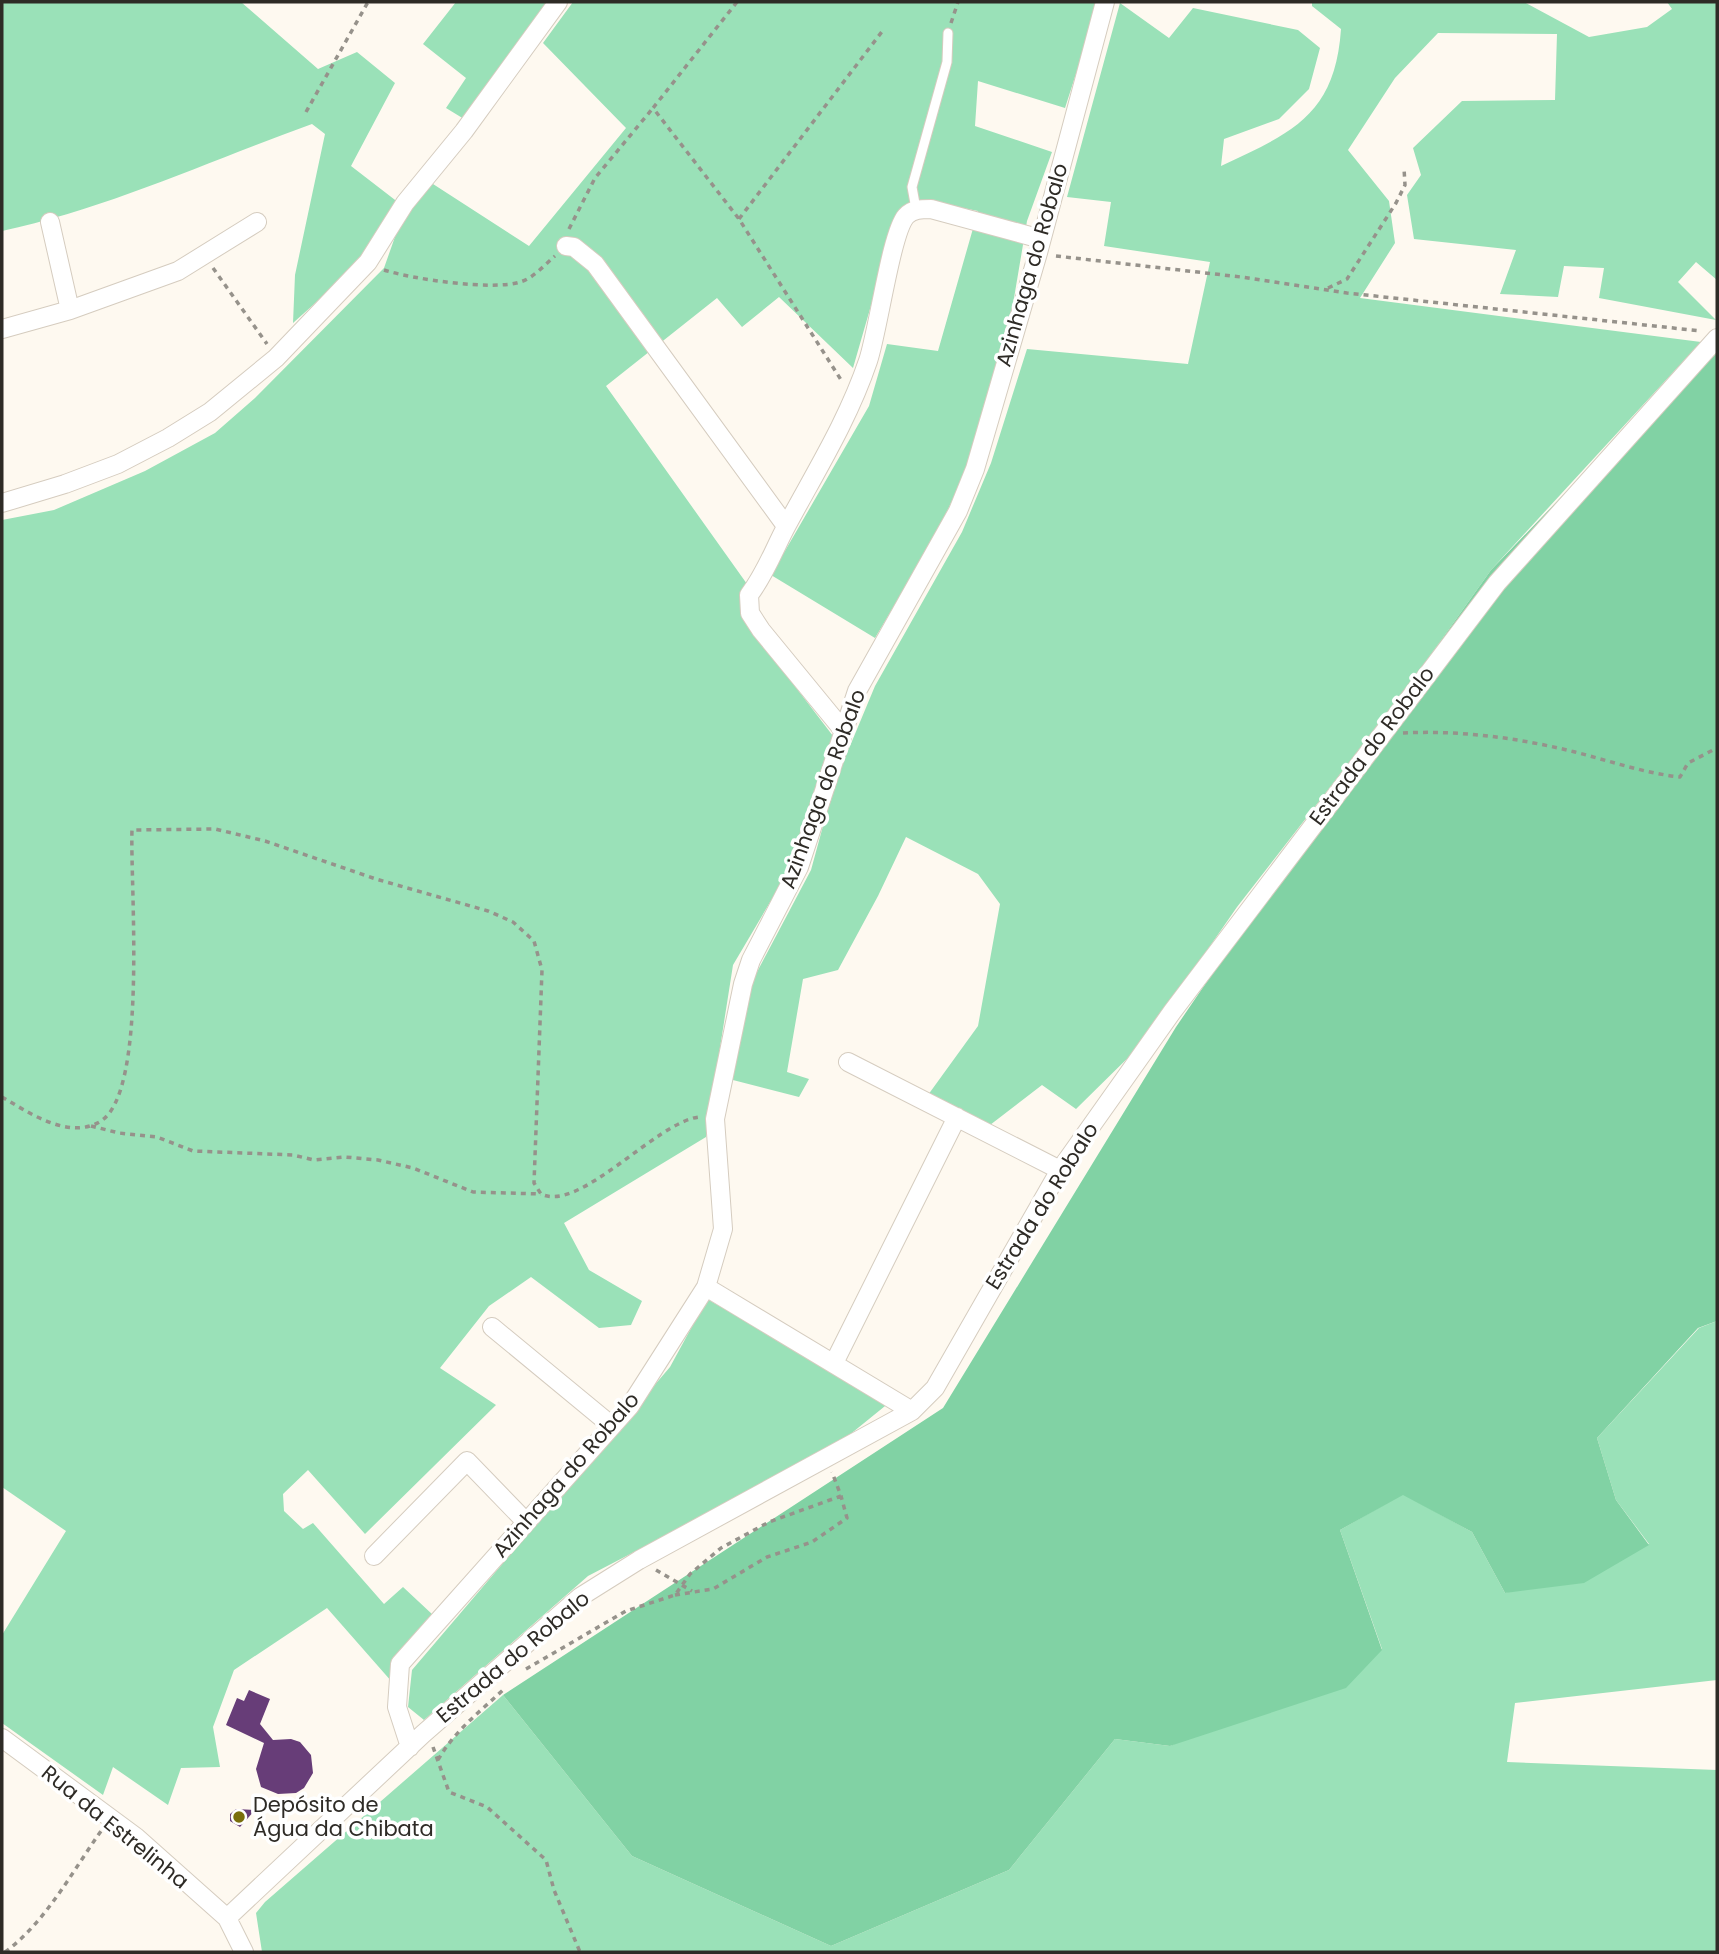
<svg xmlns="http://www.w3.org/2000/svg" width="1719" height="1954" font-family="Poppins,sans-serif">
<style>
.green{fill:#9ae1b8}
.forest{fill:#81d2a4}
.building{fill:#673d78}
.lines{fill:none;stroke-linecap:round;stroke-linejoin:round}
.lane-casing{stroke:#d5ccbf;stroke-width:11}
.street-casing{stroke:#d5ccbf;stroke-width:20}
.path{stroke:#96928b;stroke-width:3.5;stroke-dasharray:5 5;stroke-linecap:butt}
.lane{stroke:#fff;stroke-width:9}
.street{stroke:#fff;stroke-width:18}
.poi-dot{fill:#796e0c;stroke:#fff;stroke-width:2.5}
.labels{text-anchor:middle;stroke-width:7;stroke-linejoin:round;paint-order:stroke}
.street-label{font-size:21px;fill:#2e2b26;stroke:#fff}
.poi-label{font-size:21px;fill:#2e2b26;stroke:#fff;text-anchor:start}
</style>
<rect width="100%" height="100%" fill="#fef9f0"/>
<path class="green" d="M2,2H241L318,69L357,52L395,83L351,166L399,203L351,271L293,323L295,275L325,134L312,124C209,161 109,208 2,231Z
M456,2H551L464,119L446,108L466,78L423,44Z
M573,2H1099L1065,108L978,81L975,126L1052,152L1027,221L1013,304L965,473L935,537L875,638L771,575L869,406L887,344L938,351L978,211L932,202L907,210L887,250L853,368L779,297L742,327L717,298L606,386L747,584L778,664L833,736L789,870L733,965L706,1137L564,1223L589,1270L642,1301L631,1325L599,1328L531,1277L489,1306L440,1368L496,1405L365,1534L308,1470L283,1494L284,1511L303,1529L313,1523L384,1604L403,1587L433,1615L392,1682L327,1608L234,1670L213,1727L220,1767L181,1768L168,1805L113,1767L103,1795L2,1723V1635L66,1531L2,1487V520L54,510L145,471L215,433L255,398L384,268L402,217L433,184L529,246L626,128L543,43Z
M1312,2H1524L1589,37L1647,27L1672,9L1667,2H1717V280L1696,262L1678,282L1716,320L1599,298L1604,268L1564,266L1558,297L1500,294L1516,250L1414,239L1407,195L1421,175L1413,148L1462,101L1555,100L1557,34L1438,33L1395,78L1348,150L1389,201L1395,243L1360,298L1701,342L1491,570L1404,692L1237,907L1143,1043L1076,1109L1042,1085L990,1125L928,1095L978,1026L1000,904L978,874L906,837L878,896L838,970L803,979L787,1072L809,1079L799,1097L729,1079L749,987L811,870L835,782L875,686L962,532L991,463L1027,349L1188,364L1210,262L1104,246L1111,202L1067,197L1120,3L1169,38L1193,8L1298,30L1320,48L1309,89L1279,119L1224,139L1221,166C1291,133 1335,116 1341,29L1312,6Z
M707,1299L890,1402L832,1449L588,1576L424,1720L408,1707L412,1670L670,1367Z
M1717,1321V1680L1515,1703L1507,1762L1717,1770V1952H262L256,1913L265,1902L503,1695L632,1856L831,1946L1009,1870L1115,1739L1170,1746L1382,1649L1340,1530L1403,1494L1472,1532L1505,1593L1649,1544L1616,1500L1597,1438L1699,1328Z"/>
<path class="forest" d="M1717,335V1321L1698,1328L1597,1438L1616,1500L1649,1545L1584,1583L1505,1593L1472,1532L1403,1495L1340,1530L1382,1650L1346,1688L1170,1746L1115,1739L1009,1870L831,1946L632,1856L503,1695L943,1408L1176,1027L1404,692L1491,570Z"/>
<path class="building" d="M249,1690L270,1699L260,1724L273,1740L291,1739L300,1742L311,1755L313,1773L304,1788L296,1793L278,1794L261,1787L256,1769L264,1743L226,1725L237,1698L244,1701Z
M236,1809L255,1810L240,1827L230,1821V1814Z"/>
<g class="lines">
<defs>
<path id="lane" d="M916,209L912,187L947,62L948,33"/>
<path id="street" d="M50,222L70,310
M566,246L574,247L595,264L786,526
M2,329L70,310L178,271L257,222
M2,503L65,484L118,464L168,438L210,412L276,358L368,262L405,203L464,131L558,2
M843,730L761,630L750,613L749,595C766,573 774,549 787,525C816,471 848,420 868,361C878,332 891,233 906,216C913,209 921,209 931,209L1041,239
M848,1062L1060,1170
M706,1287L912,1411
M492,1327L612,1426
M834,1363L957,1117
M374,1556L467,1461L526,1522
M2,1738L136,1837L227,1918L244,1952
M410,1747L397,1707L400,1664L630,1406L706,1287L723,1229L715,1119L743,984L751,960L799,867L857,691L958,511L975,469L1038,253L1105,2
M227,1918L423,1734L580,1597L639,1560L912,1411L935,1388L1060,1170L1172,1012L1497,583L1717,338"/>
</defs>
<use href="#lane" class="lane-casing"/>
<use href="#street" class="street-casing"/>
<path class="path" d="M737,2L653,108L739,219L843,383
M951,23L958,2
M306,112L368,2
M739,219L884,29
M569,229L595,178L653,108
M1056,256L1241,277L1347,293L1701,331
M213,268L267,344
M384,270C412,279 493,291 520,282C534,278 544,265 555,256
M1328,288L1347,279L1396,203L1405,185L1404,168
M1403,733C1460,730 1519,738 1575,752C1610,761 1644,773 1680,777L1688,763L1717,748
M2,1097C28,1112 69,1141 101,1121C148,1091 130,886 132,830L215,829L265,841L376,879L488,911L513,922L534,941L542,970L534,1183L541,1194C580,1213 656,1122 699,1117
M91,1126L119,1133L157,1137L193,1151L293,1155L314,1160L345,1157L378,1160L413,1168L473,1192L541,1194
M656,1570L692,1591
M675,1595L713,1589L767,1557L812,1542L847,1518L841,1496
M526,1669L626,1611L675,1595L690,1574L721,1548L769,1522L841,1496L832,1472
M433,1747L449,1792L487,1807L546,1860L554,1890L580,1952
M438,1760C455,1730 480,1712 505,1688
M5,1952C45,1923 72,1872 101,1831"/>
<use href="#lane" class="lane"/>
<use href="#street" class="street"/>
</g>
<circle class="poi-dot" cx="239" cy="1817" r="7"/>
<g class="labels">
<g class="street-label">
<text transform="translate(1032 265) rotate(-74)" y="7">Azinhaga do Robalo</text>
<text transform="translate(1372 746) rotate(-53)" y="7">Estrada do Robalo</text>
<text transform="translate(823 789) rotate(-70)" y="7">Azinhaga do Robalo</text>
<text transform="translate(1042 1206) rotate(-58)" y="7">Estrada do Robalo</text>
<text transform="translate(566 1475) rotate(-49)" y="7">Azinhaga do Robalo</text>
<text transform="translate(513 1657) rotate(-40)" y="7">Estrada do Robalo</text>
<text transform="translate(115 1827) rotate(39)" y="7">Rua da Estrelinha</text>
</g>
<g class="poi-label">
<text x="253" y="1812">Depósito de<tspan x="253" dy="24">Água da Chibata</tspan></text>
</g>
</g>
<rect width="1719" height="1954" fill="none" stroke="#2e2b26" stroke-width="7"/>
</svg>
